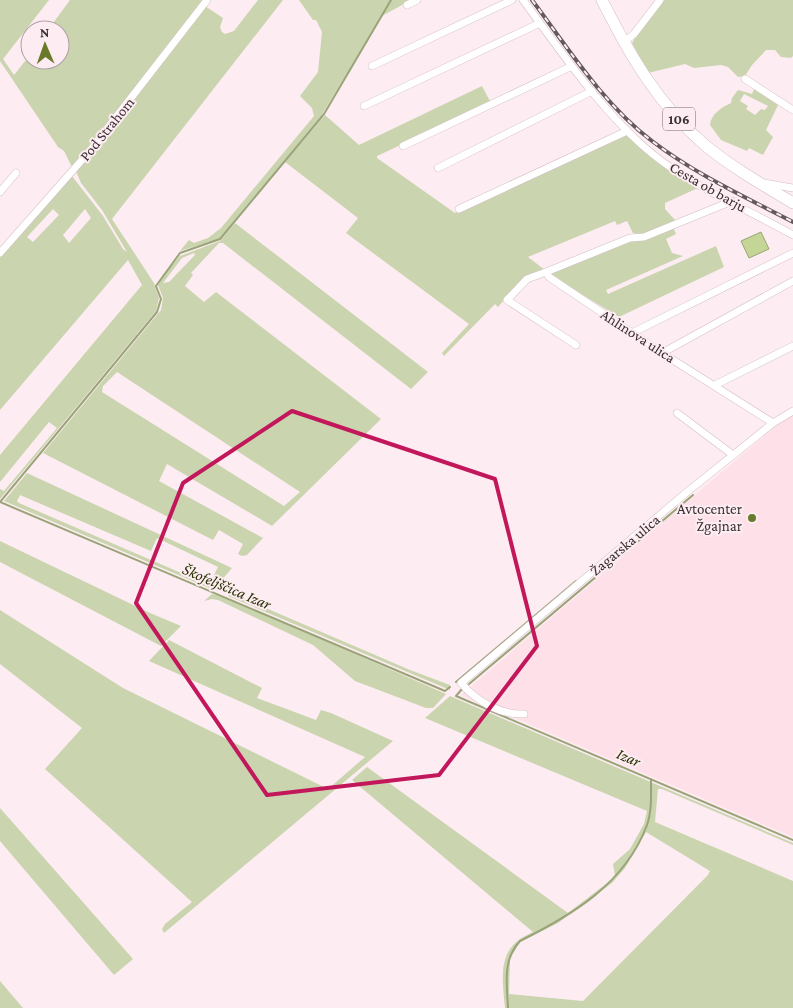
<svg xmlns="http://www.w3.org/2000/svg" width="793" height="1008" font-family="'Crimson Pro',serif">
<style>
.built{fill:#fee0e8}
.green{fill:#cad5af;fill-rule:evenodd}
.water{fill:#c4d596;stroke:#9aa478}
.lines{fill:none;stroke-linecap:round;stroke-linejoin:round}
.stream{stroke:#9aa478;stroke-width:2}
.street-casing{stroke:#d2bec3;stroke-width:8}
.primary-casing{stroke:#d2bec3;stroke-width:12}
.street{stroke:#fff;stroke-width:7}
.primary{stroke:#fff;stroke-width:11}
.rail-casing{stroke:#645a5d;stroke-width:4}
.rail{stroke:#fdecf1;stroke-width:2;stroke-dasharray:5.5;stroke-linecap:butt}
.marked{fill:none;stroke:#c2185b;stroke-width:4;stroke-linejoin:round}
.poi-dot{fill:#697b2a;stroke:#fdecf1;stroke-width:2}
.labels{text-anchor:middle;stroke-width:4;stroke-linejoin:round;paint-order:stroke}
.shield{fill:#fdecf1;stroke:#73686b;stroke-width:1}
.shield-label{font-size:14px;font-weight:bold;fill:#383032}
.street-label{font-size:15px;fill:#383032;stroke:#fdecf1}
.poi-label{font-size:15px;fill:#383032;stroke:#fdecf1;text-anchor:end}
.water-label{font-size:16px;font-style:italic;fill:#283101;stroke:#fdecf1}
</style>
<rect width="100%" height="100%" fill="#fdecf1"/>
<path class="built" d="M793,414V837L461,695L777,425Z"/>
<path class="green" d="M0,0H49L3,59L14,75L30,55V60H60V30H48L70,0H205L73,166L71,165L64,151L58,147L0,61Z
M258,0H283L112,219L154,283L159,298L156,311L0,499V489L4,491L57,428L49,422L0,482V455L142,285L128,260L0,410V257L72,176L103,216L123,249L127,252L102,210L81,183L76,171L205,6L223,18L220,27L222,32L225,34L234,31ZM53,209L59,215L33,242L27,237ZM85,209L91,218L69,243L63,235Z
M299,0H411L382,16L321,116L219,239L180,251L189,240L194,243L208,238L221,228L314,116L312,108L300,96L318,72L322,32L316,20H313Z
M662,0H793V56L791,58L781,57L775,50H766L752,65L745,76L738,77L728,67L721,65L694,68L685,64L648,73L632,43L643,25Z
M482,86L491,103L377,156V158L455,213L627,135L700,187L665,203V209L676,221L642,235L633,233L627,221L617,225L615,221L528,257L545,270L511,292L498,307L495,304L444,356L442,353L469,324L346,233L358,218L285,162L325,115L359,145Z
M754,89L778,105L766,130L773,137L763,155L749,148L747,151L721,140L710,125C711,114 722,107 731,103L732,98L738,90L752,94ZM744,94L768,106L765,110L761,109L755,115L746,109L748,106L740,101Z
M235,223L428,372L411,389L223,243H219L191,273L193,275L185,286L204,302L216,292L381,419L272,526L167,464L159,481L263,538L247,555L242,556L238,554L243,544L219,530L213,540L43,453L161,310L163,298L158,285L163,275L180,256L220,241ZM194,253L195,255L169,282L163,283L182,258ZM117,372L300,492L284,506L102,392L103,386Z
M673,227L676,234L666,239L672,253L683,256L606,290L608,294L716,246L724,267L619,317L551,276L552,273L637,239Z
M27,473L232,568L215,588H209L4,501ZM20,495L151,551L157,538L218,567L209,585L19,503L17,501Z
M0,541L150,613L181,626L161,646L0,562Z
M212,594L223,596L446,694L433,708H426L355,681L313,645L218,600L212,599L204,601Z
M233,594L410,670L450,685V690L228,596Z
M0,610L123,688L328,789L365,757L149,661L169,640L262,688L257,698L316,720L321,710L331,713L393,741L164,933L162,929L165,924L192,902L45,769L82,728L0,664Z
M450,696L793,843V845L662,789H658L655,822L793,881V1008H505C503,984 497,955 520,939C524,936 529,934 533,932L352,780L367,767L568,913L611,880L615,875L613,864L630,849L644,824L647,811L425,718ZM646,832L710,871L708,875L583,1001L509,994L510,959L520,942L558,923L612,883L625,868Z
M0,808L133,959L114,975L0,841Z
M0,981L23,1008H0Z"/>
<path class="water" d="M761,232L769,249L749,258L741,241Z"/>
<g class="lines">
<path class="stream" d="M0,502L157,312L161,299L156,286L180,253L220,239L324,114L391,0
M0,502L445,691L450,687
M456,682L576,581
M469,684L693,495
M462,689L456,696L793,840
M508,1008C507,984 502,960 520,941C572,915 625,884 647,825C652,811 651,794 651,779"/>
<defs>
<path id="street" d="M523,0C560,50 596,104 643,146C684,183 745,208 793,235
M407,5L417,0
M624,42L634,34L660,0
M372,66L512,0
M745,79L793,110
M364,106L540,23
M403,146L572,66
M438,168L592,91
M764,183L793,188
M0,192L16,173
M459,209L627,131
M0,253L89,152L207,0
M546,272L630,238L644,237L732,201
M632,333L793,253
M576,345L507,300L527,279L546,272L549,277L662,353L773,423
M662,353L793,281
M715,385L793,346
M677,413L733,455
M524,714C500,715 476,701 461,683L687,492L773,423L793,411"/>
<path id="primary" d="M602,0C629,54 659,106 706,146C733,168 763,185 793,203"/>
</defs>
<use href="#street" class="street-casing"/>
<use href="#primary" class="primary-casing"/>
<use href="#street" class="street"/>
<use href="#primary" class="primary"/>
<defs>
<path id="rail" d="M532,0C568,48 603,104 652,141C695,174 745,197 793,222"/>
</defs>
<use href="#rail" class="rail-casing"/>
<use href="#rail" class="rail"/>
</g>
<path class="marked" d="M292,411L495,479L537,646L439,775L267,795L136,603L183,483Z"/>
<circle class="poi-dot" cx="752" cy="518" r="5"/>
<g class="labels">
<rect class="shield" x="663" y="107.5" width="32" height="23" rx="4"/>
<g class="shield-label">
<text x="679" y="124">106</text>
</g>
<g class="street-label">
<text transform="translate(107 129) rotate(-51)" y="5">Pod Strahom</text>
<text transform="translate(708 187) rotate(30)" y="5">Cesta ob barju</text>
<text transform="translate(638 336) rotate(33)" y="5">Ahlinova ulica</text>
<text transform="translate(625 545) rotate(-40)" y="5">Žagarska ulica</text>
</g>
<g class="poi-label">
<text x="742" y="514">Avtocenter<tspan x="742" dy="17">Žgajnar</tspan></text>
</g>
<g class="water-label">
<text transform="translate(227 586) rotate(23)" y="6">Škofeljščica Izar</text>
<text transform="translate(629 757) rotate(23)" y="6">Izar</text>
</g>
</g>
<g transform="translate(45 45) rotate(358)"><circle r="24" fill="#fdecf1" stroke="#aea1a5"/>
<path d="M0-4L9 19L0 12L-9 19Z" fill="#697b2a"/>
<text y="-8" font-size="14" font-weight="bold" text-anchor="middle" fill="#383032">N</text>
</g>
</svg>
